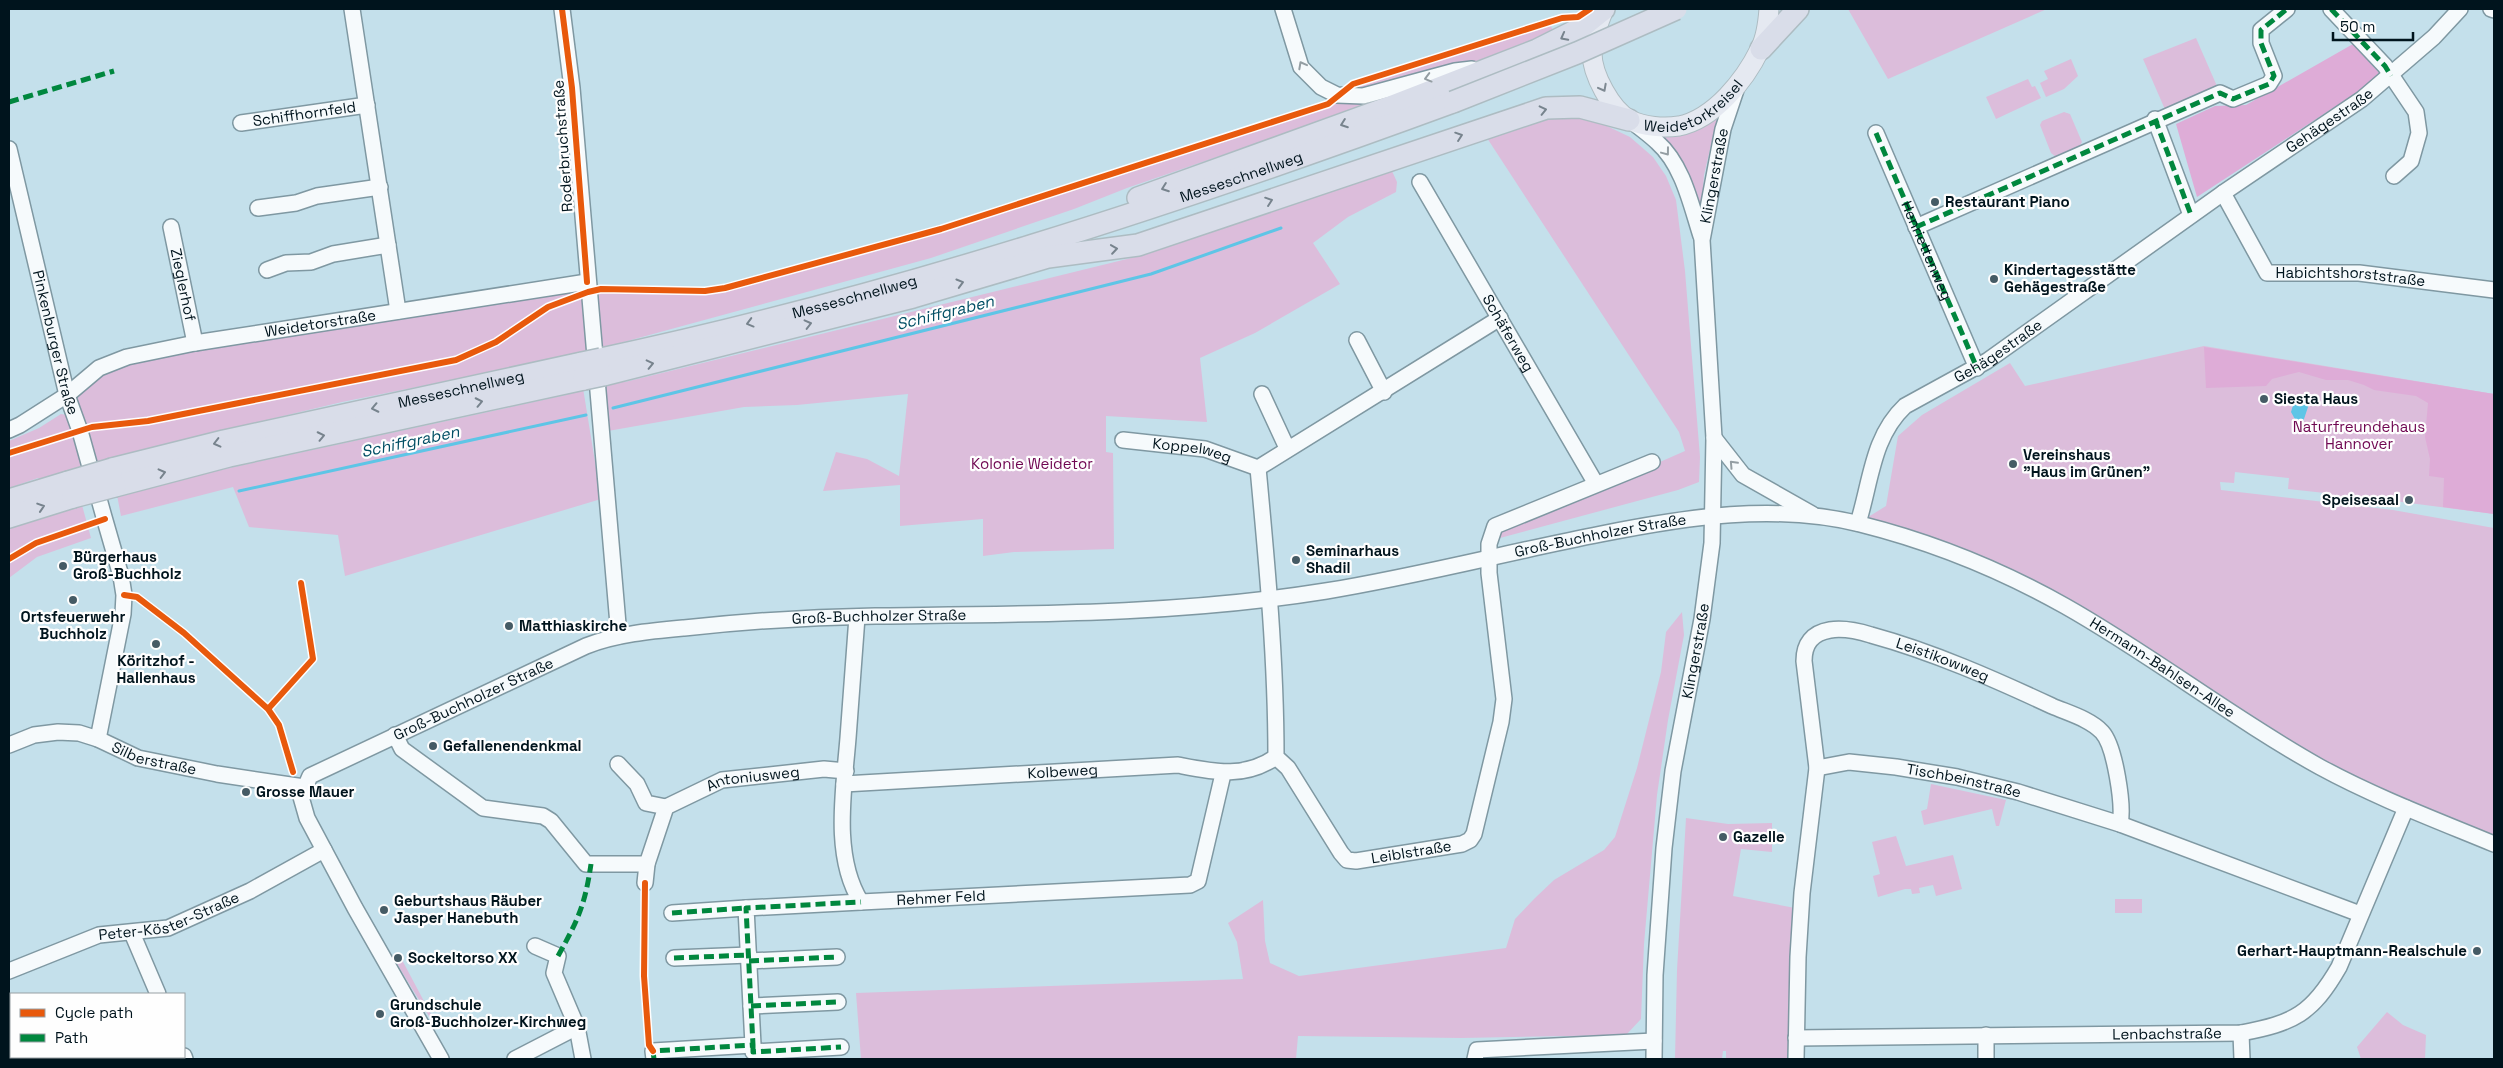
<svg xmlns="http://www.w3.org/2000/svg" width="2503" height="1068" font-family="'Space Grotesk',sans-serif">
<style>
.green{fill:#dcbddb}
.forest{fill:#deacd7}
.water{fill:#5ec5e6}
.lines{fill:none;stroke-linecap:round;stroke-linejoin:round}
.stream{stroke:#5ec5e6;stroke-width:3}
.minor-casing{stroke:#7f98a2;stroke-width:18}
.major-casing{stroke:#adbcc2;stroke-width:21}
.highway-casing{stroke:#adbcc2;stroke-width:24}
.minor{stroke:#f6fafc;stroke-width:15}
.major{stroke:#e5e9f1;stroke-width:19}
.highway{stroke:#d9dde9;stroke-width:21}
.highway-bridge-casing{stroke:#adbcc2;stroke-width:24;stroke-linecap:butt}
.highway-bridge{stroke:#d9dde9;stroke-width:21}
.quiet{stroke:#00873e;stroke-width:5;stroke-dasharray:10 5;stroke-linecap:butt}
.cycleway-casing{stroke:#fefefe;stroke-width:9}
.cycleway{stroke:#e8590c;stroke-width:6}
.oneway{stroke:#77838d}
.oneway2{stroke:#949ea3}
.oneway3{stroke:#7e8992}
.poi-dot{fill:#455b65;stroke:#fefefe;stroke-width:2}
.labels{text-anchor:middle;stroke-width:4.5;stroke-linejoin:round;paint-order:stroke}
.street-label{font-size:15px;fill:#00141d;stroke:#fefefe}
.poi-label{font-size:15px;font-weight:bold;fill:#00141d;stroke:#fefefe;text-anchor:start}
.park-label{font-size:15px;fill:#6f0651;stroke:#fefefe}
.water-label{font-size:16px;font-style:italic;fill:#004e64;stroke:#fefefe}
</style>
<rect width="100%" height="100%" fill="#c4e0eb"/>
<path class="green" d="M1848,9H2047L1888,79Z
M1550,25L1555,33L1423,86L1127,188L1074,209L931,258L620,343V346L342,402L125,454L126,457L90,466L67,395L127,357L587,282L588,292L601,289L705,291L725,287L941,229L1321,109C1335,102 1346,91 1361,84Z
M2196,38L2220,93L2167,114L2143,59Z
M2071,59L2078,76L2064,89L2046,97L2040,83L2048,79L2044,71Z
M2028,79L2032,87L2035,86L2041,98L1996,119L1986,97Z
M2064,112L2070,114L2082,142L2079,147L2056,157L2051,153L2040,125L2042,121Z
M1718,115L1704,175L1701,216C1694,184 1683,160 1660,136Z
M1566,117L1592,119L1630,137L1653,157L1666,176L1676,200L1685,271L1700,457L1699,482L1678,490L1500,538V532L1685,451L1679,432L1487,138L1536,121Z
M1392,171L1397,182L1396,192L1348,217L1313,243L1340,284L1255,333L1200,358L1207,422L1106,416V452L1113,453L1114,549L1014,552L983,556V519L900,526V485L823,491L836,452L867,459L899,476L908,394L797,405L744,407L608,431L602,384L624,379L625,382L1135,257Z
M2204,346L2494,394V514L2371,498L2370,501L2325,496V493L2288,489L2289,478L2235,472L2234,483L2220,482L2221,490L2393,510L2494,528V844L2323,769L2068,608L1860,522L1886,506L1898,436L1922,415L2010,363L2025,386Z
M583,388L601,499L345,576L338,535L249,527L233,487L121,516L117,495L229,468L566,395L565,392Z
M61,414L66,415L85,468L40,480L38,478L9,488V441L39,428Z
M82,505L91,538L37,557L9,578V528Z
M1682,612L1684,635L1668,720L1657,795L1644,944L1641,1019L1626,1035L1461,1038L1298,1036L1296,1059H861L856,993L1243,979L1237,942L1228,923L1263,900L1265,941L1270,963L1299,976L1506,948L1515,919L1535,898L1554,880L1604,850L1615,837L1637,768L1661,672L1666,632Z
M1931,784L2006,800L1999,826H1996L1992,809L1924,825L1921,811L1927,809Z
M1686,818L1728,824L1772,823V852L1741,849L1733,896L1795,908L1792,1052L1788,1053L1789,1059H1726V1051H1723L1722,1059H1675L1677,970Z
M1896,836L1906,866L1953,855L1962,889L1936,896L1933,885L1919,888L1920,893L1912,894L1911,889H1905L1878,897L1873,876L1880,874L1872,842Z
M2115,899H2142V913H2115Z
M401,958L434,1020L439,1024L435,1026L394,959Z
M2387,1012L2403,1025L2426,1035L2425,1059H2361L2357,1047Z"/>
<path class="forest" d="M2353,44L2382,76L2197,197L2176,124L2215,106L2246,105Z
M2204,347L2494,394V514L2443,507L2444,478L2429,476L2430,459L2425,437L2428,403L2416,396L2374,390L2364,385L2348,380H2326L2299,372L2272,379L2266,386L2206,388Z"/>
<path class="water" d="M2303,399L2309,404L2303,422L2296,421L2291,412L2294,402Z"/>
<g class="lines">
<path class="stream" d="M613,408L1151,274L1281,228
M239,491L586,415"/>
<defs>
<g id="minor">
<path d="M352,9L398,311"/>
<path d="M562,9L572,88L619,636"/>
<path d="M1283,9L1301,67L1321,87L1337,95L1363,96L1455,71L1472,69"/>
<path d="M2331,9L2385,66L2416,112L2419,133L2411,161L2394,176"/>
<path d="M2491,9L2494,10"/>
<path d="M2155,119L2191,215"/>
<path d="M1633,122C1641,129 1650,135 1657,142C1683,165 1691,205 1701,236"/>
<path id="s1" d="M241,123L367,105"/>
<path id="s2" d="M1876,133L1977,368"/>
<path id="s3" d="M9,149L67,395L80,431L104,517L121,576L124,595L123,614L98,739"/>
<path id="s4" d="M1420,182L1596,484"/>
<path id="s5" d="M2223,193L2267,273H2359L2494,290"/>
<path d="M258,208L296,203L317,196L380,187"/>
<path id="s6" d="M171,227L195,343"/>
<path d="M1916,227L2220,93L2233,99L2269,84L2274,76L2261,43V30L2287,9"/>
<path d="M267,270L286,263L311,262L333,254L388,245"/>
<path id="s7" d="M1500,318L1258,468C1267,564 1276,660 1276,757L1288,768L1341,853L1347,860L1356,861L1462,844L1470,840L1474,834L1501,722L1504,699L1489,573V544L1495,526L1652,462"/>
<path d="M1357,340L1384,392"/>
<path d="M1262,394L1287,448"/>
<path id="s8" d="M9,430L20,425L67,395L99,368L127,357L195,343L587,282"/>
<path d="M1714,438L1743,475L1812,514"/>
<path id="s9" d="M1123,440L1205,449L1258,468"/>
<path id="s10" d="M1858,523C1871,482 1872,437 1905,406L1987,361L2223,193L2362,99L2434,37L2460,9"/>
<path id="s11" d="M857,617C854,657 851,697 848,738C844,789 832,856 861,902L1190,885L1198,881L1223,774"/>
<path d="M395,735L402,749L483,808L543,816L551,821L586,864H647"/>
<path id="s12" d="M9,745L34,735L58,732L79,733L98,739L138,758L217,774L304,787"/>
<path d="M618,764L637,784L646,803L666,807"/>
<path id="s13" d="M1817,768L1849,762L1896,767L1957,777L2018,792L2120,824L2360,914"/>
<path id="s14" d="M844,784L1178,765C1214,772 1244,779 1276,757"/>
<path id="s15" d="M645,883L647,864L666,807L722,780L824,769L846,771"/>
<path d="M672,913L746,908"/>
<path d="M132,933L158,994"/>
<path d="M535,946L558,956L554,973L577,1027L583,1059"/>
<path d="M674,958L749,955"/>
<path d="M749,961L837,957"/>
<path id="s16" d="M9,971L99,935L168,928L250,891L324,850"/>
<path d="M751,1006L838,1002"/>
<path d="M2241,1033L2242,1059"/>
<path d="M1986,1035V1059"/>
<path id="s17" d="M1796,1038L2241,1033C2294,1023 2312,1014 2339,967L2406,808"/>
<path d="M753,1045V1052L841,1047"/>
<path d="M184,1056L185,1059"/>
<path id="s18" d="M441,1059L355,908L307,818L301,797L310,776L586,646C617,634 651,631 684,628C748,621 811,617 875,616C1025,614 1177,615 1326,591C1418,576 1509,552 1601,534C1686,517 1775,503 1860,524C1932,542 2001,570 2065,606C2152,655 2232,718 2320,767C2375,797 2436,820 2494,844"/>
<path d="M515,1059L577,1027"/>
<path d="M654,1059L653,1051L753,1045L746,908L861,902"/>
<path d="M1475,1059L1477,1050L1654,1041"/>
<path id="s19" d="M1654,1059L1655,975L1664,848L1673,771L1702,619L1712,543L1714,438L1702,240L1723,129L1737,87"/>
<path id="s20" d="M1796,1059L1798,957L1802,893L1817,768L1804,661C1804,644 1812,633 1830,630C1843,628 1858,631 1871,635C1933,652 1994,679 2052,706C2068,713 2090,719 2102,732C2115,746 2124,806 2120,824"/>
</g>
<g id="major">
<path id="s21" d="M1604,9C1599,22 1592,38 1592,53C1592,74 1611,110 1630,120C1644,127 1664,128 1679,126C1714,119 1745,80 1760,49C1766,38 1768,22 1769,9"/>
</g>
<g id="highway">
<path d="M1761,49L1798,9"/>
<path d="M1138,198L1390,107L1537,50L1579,29L1604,9"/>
<path id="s22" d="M601,359C892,297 1175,204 1453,102"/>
<path d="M603,375L913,297L1048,257L1138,245L1546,108L1580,107L1629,120"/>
<path id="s23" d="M112,469L224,441L582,363"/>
<path d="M115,486L229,456L584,379"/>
<path d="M9,500L68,482"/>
<path d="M9,517L73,497"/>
</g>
</defs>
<use href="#minor" class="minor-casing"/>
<use href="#major" class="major-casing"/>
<use href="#highway" class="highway-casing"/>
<use href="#minor" class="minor"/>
<use href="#major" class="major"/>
<use href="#highway" class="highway"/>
<defs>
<path id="highway-bridge" d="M1453,102L1577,53L1676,9
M582,363L601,359
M584,379L603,375
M68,482L112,469
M73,497L115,486"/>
</defs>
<use href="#highway-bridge" class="highway-bridge-casing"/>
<use href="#highway-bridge" class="highway-bridge"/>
<path class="quiet" d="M2331,9L2385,66L2391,76
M9,102L114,71
M2155,119L2191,215
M1876,133L1977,368
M1916,227L2220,93L2233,99L2269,84L2274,76L2261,43V30L2287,9
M672,913L746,908
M558,956C578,920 585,905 591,864
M674,958L749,955
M749,961L837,957
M751,1006L838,1002
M753,1045V1052L841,1047
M654,1059L653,1051L753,1045L746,908L861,902"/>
<defs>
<path id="cycleway" d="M562,9L572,88L587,282
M9,453L92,427L148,421L456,360L496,342L548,307L588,292L601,289L705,291L725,288L941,229L1328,104L1353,84L1562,18L1578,17L1590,9
M9,559L36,543L105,519
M124,595L137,597L184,633L268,709L279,725L293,772
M268,709L313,659L301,583
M645,883L644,976L649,1045L653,1051"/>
</defs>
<use href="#cycleway" class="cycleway-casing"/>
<use href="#cycleway" class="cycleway"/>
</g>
<defs><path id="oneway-chevron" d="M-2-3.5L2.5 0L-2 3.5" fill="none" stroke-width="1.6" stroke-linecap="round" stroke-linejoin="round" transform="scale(1.25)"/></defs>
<g class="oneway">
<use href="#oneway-chevron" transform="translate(1564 37) rotate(152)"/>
<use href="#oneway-chevron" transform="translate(1543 110) rotate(-13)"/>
<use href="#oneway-chevron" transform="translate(1344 124) rotate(160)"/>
<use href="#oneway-chevron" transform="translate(1459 136) rotate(-19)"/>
<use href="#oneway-chevron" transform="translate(1165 188) rotate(160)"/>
<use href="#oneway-chevron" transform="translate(1269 201) rotate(-19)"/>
<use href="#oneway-chevron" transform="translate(1114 249) rotate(-8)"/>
<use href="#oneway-chevron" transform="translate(960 283) rotate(-16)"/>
<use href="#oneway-chevron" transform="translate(750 323) rotate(165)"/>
<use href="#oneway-chevron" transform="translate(808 324) rotate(-14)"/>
<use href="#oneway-chevron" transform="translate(650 364) rotate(-13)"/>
<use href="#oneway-chevron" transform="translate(479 402) rotate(-12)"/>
<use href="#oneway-chevron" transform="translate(375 408) rotate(168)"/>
<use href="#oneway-chevron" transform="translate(321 436) rotate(-12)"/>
<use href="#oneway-chevron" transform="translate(217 443) rotate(166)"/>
<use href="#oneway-chevron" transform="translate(162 473) rotate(-14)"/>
<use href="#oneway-chevron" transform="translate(41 507) rotate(-18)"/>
</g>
<g class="oneway2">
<use href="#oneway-chevron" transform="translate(1302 65) rotate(-118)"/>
<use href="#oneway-chevron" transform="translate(1428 78) rotate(165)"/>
<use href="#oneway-chevron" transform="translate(1666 152) rotate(53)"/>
<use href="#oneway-chevron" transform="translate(1733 464) rotate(-133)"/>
</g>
<use class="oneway3" href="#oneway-chevron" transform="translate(1603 88) rotate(62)"/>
<g class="poi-dot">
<circle cx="1935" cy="202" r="5"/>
<circle cx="1994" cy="279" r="5"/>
<circle cx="2264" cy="399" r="5"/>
<circle cx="2013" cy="464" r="5"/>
<circle cx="2409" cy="500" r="5"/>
<circle cx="1296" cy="560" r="5"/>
<circle cx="63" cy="566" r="5"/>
<circle cx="73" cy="600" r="5"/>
<circle cx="509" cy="626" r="5"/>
<circle cx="156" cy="644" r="5"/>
<circle cx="433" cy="746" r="5"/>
<circle cx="246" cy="792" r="5"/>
<circle cx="1723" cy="837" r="5"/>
<circle cx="384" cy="910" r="5"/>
<circle cx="2477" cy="951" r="5"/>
<circle cx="398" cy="958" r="5"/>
<circle cx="380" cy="1014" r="5"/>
</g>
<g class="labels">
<g class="street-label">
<text dy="5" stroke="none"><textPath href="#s21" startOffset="196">Weidetorkreisel</textPath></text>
<text dy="5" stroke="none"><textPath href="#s1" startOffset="64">Schiffhornfeld</textPath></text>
<text dy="5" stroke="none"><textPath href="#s10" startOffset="640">Gehägestraße</textPath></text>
<text transform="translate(563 146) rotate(-94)" y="5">Roderbruchstraße</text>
<text dy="5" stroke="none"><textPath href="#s19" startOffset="889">Klingerstraße</textPath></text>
<text dy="5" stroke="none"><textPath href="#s22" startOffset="666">Messeschnellweg</textPath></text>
<text dy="5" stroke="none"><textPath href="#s2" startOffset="128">Henriettenweg</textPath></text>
<text dy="5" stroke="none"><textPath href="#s5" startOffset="175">Habichtshorststraße</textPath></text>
<text dy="5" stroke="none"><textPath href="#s6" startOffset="59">Zieglerhof</textPath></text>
<text dy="5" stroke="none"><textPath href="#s22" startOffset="261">Messeschnellweg</textPath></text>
<text dy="5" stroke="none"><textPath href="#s8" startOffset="336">Weidetorstraße</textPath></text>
<text dy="5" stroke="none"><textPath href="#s4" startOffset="175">Schäferweg</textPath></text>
<text dy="5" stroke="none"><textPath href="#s3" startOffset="199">Pinkenburger Straße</textPath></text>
<text dy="5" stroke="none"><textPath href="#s10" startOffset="236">Gehägestraße</textPath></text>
<text dy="5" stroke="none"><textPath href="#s23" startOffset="358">Messeschnellweg</textPath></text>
<text dy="5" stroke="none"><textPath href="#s9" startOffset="70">Koppelweg</textPath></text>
<text dy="5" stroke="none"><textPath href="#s18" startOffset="1649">Groß-Buchholzer Straße</textPath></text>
<text dy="5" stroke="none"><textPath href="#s18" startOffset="921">Groß-Buchholzer Straße</textPath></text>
<text dy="5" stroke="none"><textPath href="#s19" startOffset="411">Klingerstraße</textPath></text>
<text dy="5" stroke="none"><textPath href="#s20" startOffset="562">Leistikowweg</textPath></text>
<text dy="5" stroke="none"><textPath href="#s18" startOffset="2248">Hermann-Bahlsen-Allee</textPath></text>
<text dy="5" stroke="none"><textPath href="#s18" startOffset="501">Groß-Buchholzer Straße</textPath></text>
<text dy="5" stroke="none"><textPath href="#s12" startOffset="152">Silberstraße</textPath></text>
<text dy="5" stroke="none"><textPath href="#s14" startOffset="219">Kolbeweg</textPath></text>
<text dy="5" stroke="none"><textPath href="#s15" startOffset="172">Antoniusweg</textPath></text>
<text dy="5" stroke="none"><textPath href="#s13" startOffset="149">Tischbeinstraße</textPath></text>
<text dy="5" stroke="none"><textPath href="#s7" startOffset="765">Leiblstraße</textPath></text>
<text dy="5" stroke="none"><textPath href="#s11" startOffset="369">Rehmer Feld</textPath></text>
<text dy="5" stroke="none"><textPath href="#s16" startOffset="170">Peter-Köster-Straße</textPath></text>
<text dy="5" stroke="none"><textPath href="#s17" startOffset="371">Lenbachstraße</textPath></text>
</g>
<g class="poi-label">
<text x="1945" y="207">Restaurant Piano</text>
<text x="2004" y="275">Kindertagesstätte<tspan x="2004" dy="17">Gehägestraße</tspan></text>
<text x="2274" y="404">Siesta Haus</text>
<text x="2023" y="460">Vereinshaus<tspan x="2023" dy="17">"Haus im Grünen"</tspan></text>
<text x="2399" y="505" text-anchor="end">Speisesaal</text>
<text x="1306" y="556">Seminarhaus<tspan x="1306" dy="17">Shadil</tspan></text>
<text x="73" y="562">Bürgerhaus<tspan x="73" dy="17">Groß-Buchholz</tspan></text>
<text x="73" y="622" text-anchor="middle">Ortsfeuerwehr<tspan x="73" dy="17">Buchholz</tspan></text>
<text x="519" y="631">Matthiaskirche</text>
<text x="156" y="666" text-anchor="middle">Köritzhof -<tspan x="156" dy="17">Hallenhaus</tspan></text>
<text x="443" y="751">Gefallenendenkmal</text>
<text x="256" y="797">Grosse Mauer</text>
<text x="1733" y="842">Gazelle</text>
<text x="394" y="906">Geburtshaus Räuber<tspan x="394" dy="17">Jasper Hanebuth</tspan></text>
<text x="2467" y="956" text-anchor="end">Gerhart-Hauptmann-Realschule</text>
<text x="408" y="963">Sockeltorso XX</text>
<text x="390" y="1010">Grundschule<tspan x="390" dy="17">Groß-Buchholzer-Kirchweg</tspan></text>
</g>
<g class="park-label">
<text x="2359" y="432">Naturfreundehaus<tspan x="2359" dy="17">Hannover</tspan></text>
<text x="1032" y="469">Kolonie Weidetor</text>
</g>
<g class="water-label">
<text transform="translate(945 312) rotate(-14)" y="6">Schiffgraben</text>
<text transform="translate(410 441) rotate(-12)" y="6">Schiffgraben</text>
</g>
</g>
<rect width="2503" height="1068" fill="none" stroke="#00141d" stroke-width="20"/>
<rect x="10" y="993" width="175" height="65" fill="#fefefe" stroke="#98a0a4"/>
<rect x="20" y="1009" width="25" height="8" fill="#e8590c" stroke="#98a0a4"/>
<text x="55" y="1018" font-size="15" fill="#00141d">Cycle path</text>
<rect x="20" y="1034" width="25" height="8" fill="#00873e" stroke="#98a0a4"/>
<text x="55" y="1043" font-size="15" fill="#00141d">Path</text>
<path d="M2333 32v8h80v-8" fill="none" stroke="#00141d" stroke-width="2.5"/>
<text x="2340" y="32" font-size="15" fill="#00141d" stroke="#fefefe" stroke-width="4" paint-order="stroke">50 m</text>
</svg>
